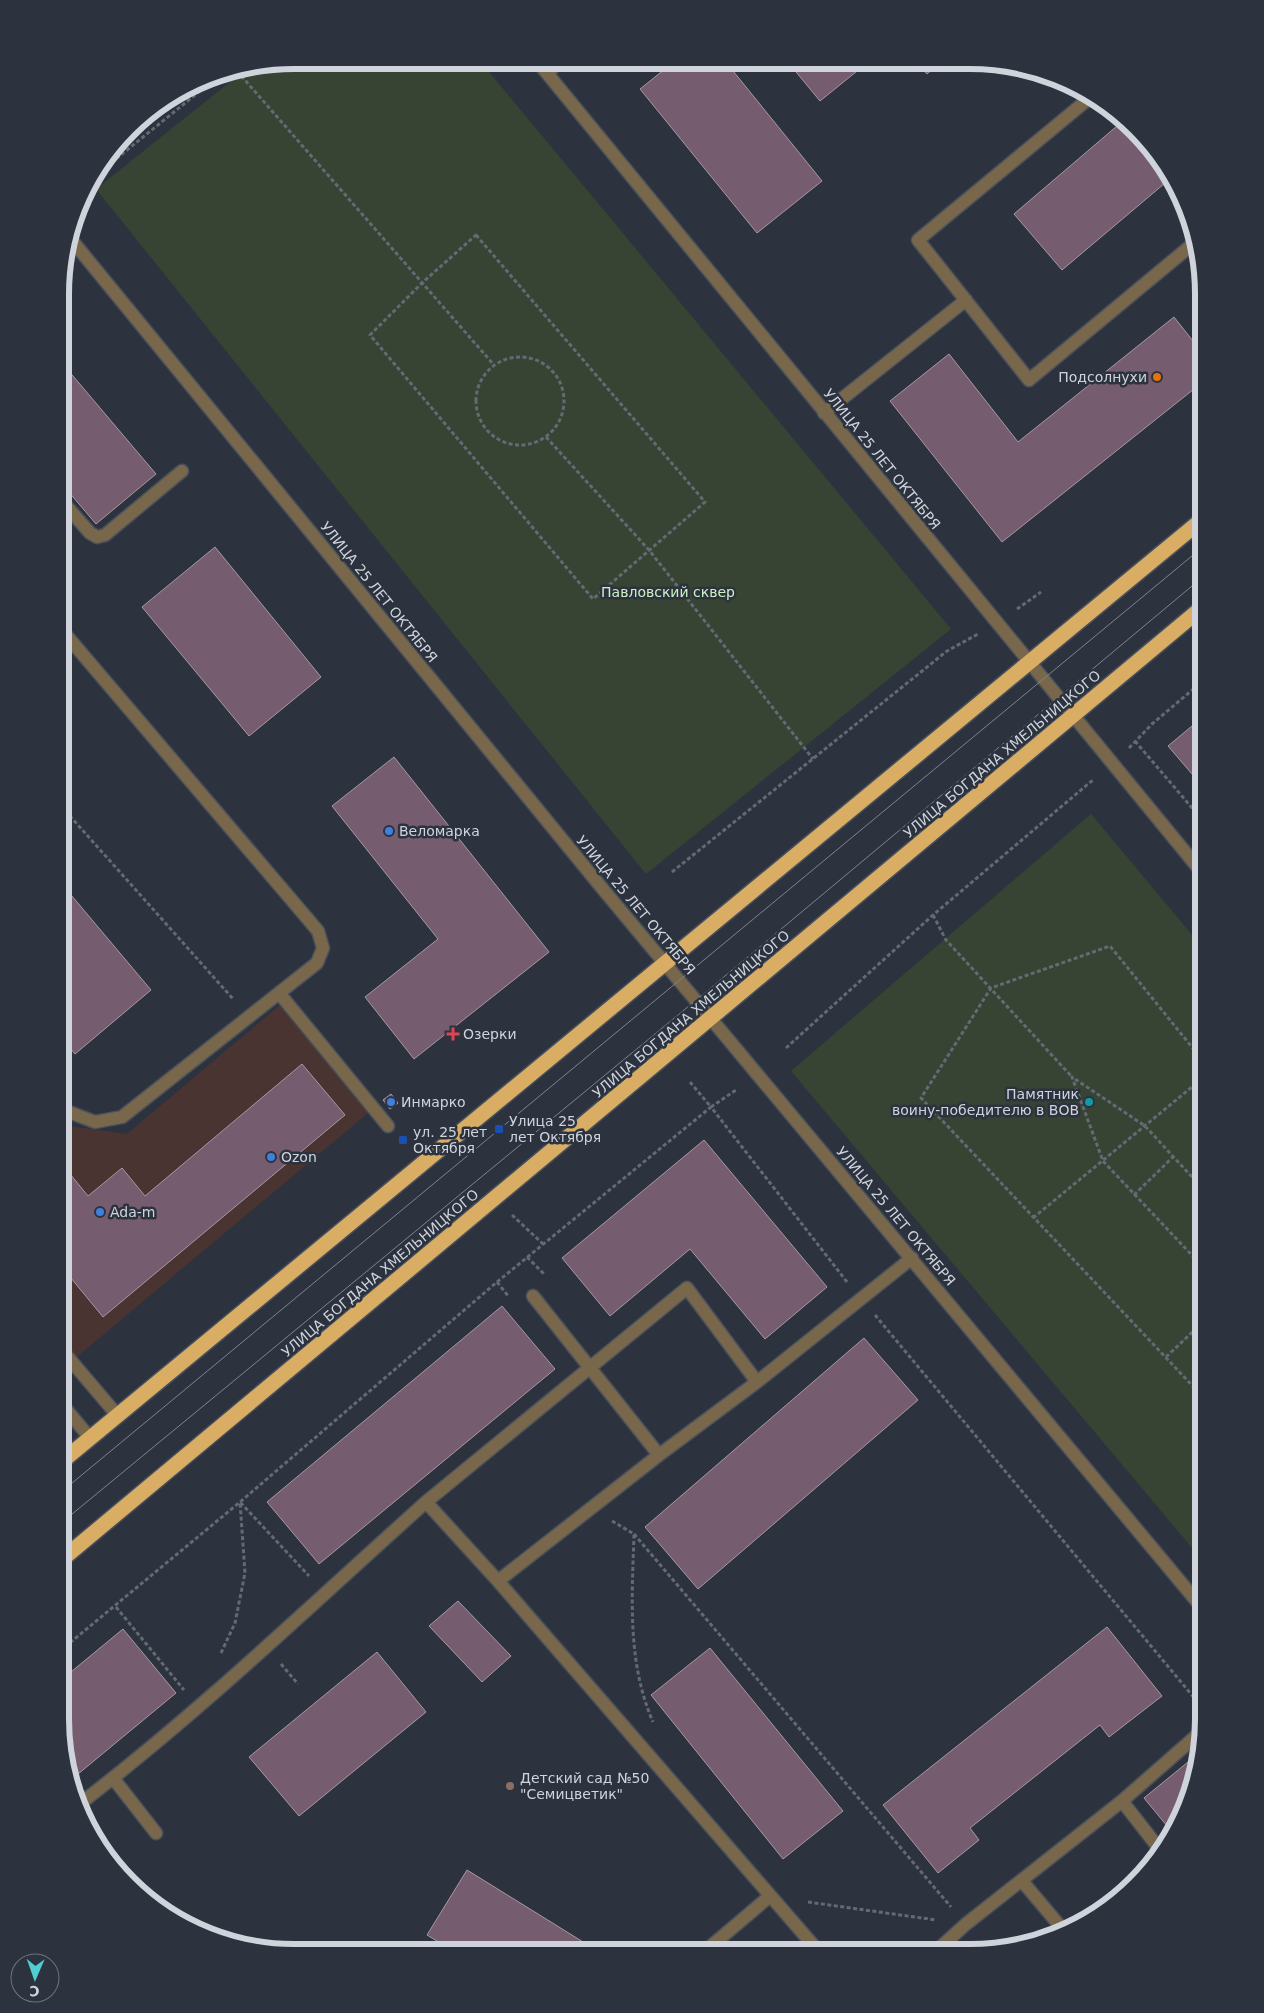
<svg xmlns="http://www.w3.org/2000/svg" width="1264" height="2013" font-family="'DejaVu Sans',sans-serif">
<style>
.commercial{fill:#493432}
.green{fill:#374433}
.building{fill:#765c6f;stroke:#a898a3}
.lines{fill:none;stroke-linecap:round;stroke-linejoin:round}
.minor-casing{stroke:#49505b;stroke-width:15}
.highway-casing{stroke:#49505b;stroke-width:18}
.path{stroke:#636a74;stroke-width:3;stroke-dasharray:4 2.5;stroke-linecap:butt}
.minor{stroke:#78674b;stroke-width:12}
.highway{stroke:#d9ad64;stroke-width:15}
.tram{stroke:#7e848e;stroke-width:1}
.food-dot{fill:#e8710a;stroke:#2c333f;stroke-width:2}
.shop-dot{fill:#3f7fe0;stroke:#2c333f;stroke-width:2}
.health-dot{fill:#e0444e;stroke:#2c333f;stroke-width:2}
.culture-dot{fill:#0f9aa8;stroke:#2c333f;stroke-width:2}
.transit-dot{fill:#1a4fb4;stroke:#2c333f;stroke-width:2}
.education-dot{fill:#8d6e63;stroke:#2c333f;stroke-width:2}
.labels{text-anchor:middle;stroke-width:5;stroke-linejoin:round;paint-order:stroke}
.poi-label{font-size:14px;fill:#cfd4dc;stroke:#2c333f;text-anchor:start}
.street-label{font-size:14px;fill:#cfd4dc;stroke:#2c333f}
.park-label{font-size:14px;fill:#ccf1c1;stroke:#2c333f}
.rim{fill:none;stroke:#cfd4dc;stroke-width:6}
</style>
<rect width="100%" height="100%" fill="#2c333f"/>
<path class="commercial" d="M280,1005L368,1113L60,1371L61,1125L127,1134Z"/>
<path class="green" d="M294,60L480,61L951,629L646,874L96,189L245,70Z
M1091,814L1204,949V1562L791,1071Z"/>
<path class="building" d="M675,61H725L822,181L757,233L640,89Z
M787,61L865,62L867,63L820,101Z
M916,62H941L927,74Z
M1124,120L1156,152L1171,178L1062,270L1014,214Z
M1174,317L1204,355V381L1002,542L890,401L949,354L1018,442Z
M62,363L156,474L96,524L62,484Z
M215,547L321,677L249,736L142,607Z
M1204,716V788L1168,746Z
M394,757L549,952L414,1059L365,997L438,939L332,806Z
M61,883L151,990L75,1054L61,1037Z
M302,1064L345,1115L103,1317L61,1266V1174L66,1169L88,1196L122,1168L145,1196Z
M391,1094L398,1103L390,1109L383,1100Z
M704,1140L827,1287L765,1339L690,1249L610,1316L562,1258Z
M502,1306L555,1369L319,1564L267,1502Z
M864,1338L918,1400L698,1589L645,1527Z
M458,1601L511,1656L482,1682L429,1626Z
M1107,1627L1162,1696L1109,1737L1100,1725L970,1828L979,1840L938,1873L883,1805Z
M123,1629L176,1693L72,1779L60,1719V1681Z
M710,1648L843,1811L783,1859L651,1695Z
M377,1652L426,1712L299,1816L249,1757Z
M1199,1753L1186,1808L1172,1832L1144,1798Z
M467,1870L588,1945L584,1952H441L445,1946L427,1935Z"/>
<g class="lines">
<defs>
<path id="minor" d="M537,61L1204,875
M547,73L560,61
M1092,96L918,240L1029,380L1194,243
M70,238L602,888L1204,1610
M824,413L966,300
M62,501L90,533L97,537L105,535L182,471
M279,993L388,1126
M61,1109L95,1122L122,1117L317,963L323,948L318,931L61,629
M533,1296L659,1455
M61,1349L118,1416
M757,1382L687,1288L426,1502L498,1581L820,1953
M60,1402L91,1439
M498,1581L659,1455L757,1382L912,1258
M113,1778L156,1833
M1122,1801L1161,1851
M77,1806C200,1712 311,1605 426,1502
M1022,1881L1065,1932
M704,1952L770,1896
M934,1953L966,1924L1122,1801L1203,1730"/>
<path id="highway" d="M60,1463L1204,518
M60,1561L1204,606"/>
</defs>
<use href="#minor" class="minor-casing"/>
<use href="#highway" class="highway-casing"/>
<path class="path" d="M237,71L494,365
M96,175L221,74
M476,235L705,502L593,599L370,335L422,283Z
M476 401a44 44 0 1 1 88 0a44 44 0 1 1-88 0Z
M546,437L649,550L813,759
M1017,609L1041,592
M1135,741L1204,822
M1129,748L1152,724L1204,680
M61,806L234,1000
M672,872L947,651L978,634
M933,915L946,940L1072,1077
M786,1048L933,915L1094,779
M690,1082L711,1107L736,1090
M1134,1195L1174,1156
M512,1215L543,1244
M1033,1218L1204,1077
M527,1257L544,1274
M1204,1268L1103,1161L1072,1077L1145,1126L1204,1190
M497,1282L509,1297
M875,1315L1201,1706
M1166,1357L1204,1321
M1204,1398L921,1098L991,988L1110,946L1204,1062
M612,1521L634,1534C632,1598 627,1662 653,1722
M634,1534L951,1907
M116,1607L184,1690
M60,1651L240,1502L497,1282L711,1107L847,1282
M221,1653L235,1623L245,1573L240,1502L309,1576
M281,1664L298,1684
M808,1902L936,1920"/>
<use href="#minor" class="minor"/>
<use href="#highway" class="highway"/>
<path class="tram" d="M60,1493L1204,546
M60,1524L695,1001L1204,576"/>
</g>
<circle class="food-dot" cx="1157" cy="377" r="5"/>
<g class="shop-dot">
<circle cx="389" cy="831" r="5"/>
<circle cx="391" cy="1102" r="5"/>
<circle cx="271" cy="1157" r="5"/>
<circle cx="100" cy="1212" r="5"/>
</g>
<path class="health-dot" d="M450.5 1026.5h5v5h5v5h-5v5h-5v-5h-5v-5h5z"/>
<circle class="culture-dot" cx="1089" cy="1102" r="5"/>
<g class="transit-dot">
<rect x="494" y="1124" width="10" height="10" rx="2.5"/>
<rect x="398" y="1135" width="10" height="10" rx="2.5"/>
</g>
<circle class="education-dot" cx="510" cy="1786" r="5"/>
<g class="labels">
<g class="poi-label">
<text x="1147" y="382" text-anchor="end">Подсолнухи</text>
<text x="399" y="836">Веломарка</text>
<text x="463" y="1039">Озерки</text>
<text x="1079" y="1099" text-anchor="end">Памятник<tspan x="1079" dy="16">воину-победителю в ВОВ</tspan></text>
<text x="401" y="1107">Инмарко</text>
<text x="509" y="1126">Улица 25<tspan x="509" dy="16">лет Октября</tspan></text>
<text x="413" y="1137">ул. 25 лет<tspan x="413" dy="16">Октября</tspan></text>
<text x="281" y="1162">Ozon</text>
<text x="110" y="1217">Ada-m</text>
<text x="520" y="1783">Детский сад №50<tspan x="520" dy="16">"Семицветик"</tspan></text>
</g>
<g class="street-label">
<text transform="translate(882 459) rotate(51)" y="5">УЛИЦА 25 ЛЕТ ОКТЯБРЯ</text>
<text transform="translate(379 592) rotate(51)" y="5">УЛИЦА 25 ЛЕТ ОКТЯБРЯ</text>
<text transform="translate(1002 754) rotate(-40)" y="5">УЛИЦА БОГДАНА ХМЕЛЬНИЦКОГО</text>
<text transform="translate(636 905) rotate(50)" y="5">УЛИЦА 25 ЛЕТ ОКТЯБРЯ</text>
<text transform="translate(691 1014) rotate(-40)" y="5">УЛИЦА БОГДАНА ХМЕЛЬНИЦКОГО</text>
<text transform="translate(896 1216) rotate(50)" y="5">УЛИЦА 25 ЛЕТ ОКТЯБРЯ</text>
<text transform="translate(380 1273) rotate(-40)" y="5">УЛИЦА БОГДАНА ХМЕЛЬНИЦКОГО</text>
</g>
<g class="park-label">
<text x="668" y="597">Павловский сквер</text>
</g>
</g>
<path d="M0 0H1264V2013H0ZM294 69H970A225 225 0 0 1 1195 294V1719A225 225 0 0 1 970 1944H294A225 225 0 0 1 69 1719V294A225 225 0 0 1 294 69Z" fill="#2c333f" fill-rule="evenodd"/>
<path class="rim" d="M294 69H970A225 225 0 0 1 1195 294V1719A225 225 0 0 1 970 1944H294A225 225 0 0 1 69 1719V294A225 225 0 0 1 294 69Z"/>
<g transform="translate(35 1978) rotate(182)"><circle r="24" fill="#2c333f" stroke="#6d737e"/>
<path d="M0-4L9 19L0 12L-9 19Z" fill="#51ccd3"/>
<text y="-8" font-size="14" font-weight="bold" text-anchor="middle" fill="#cfd4dc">С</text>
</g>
</svg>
